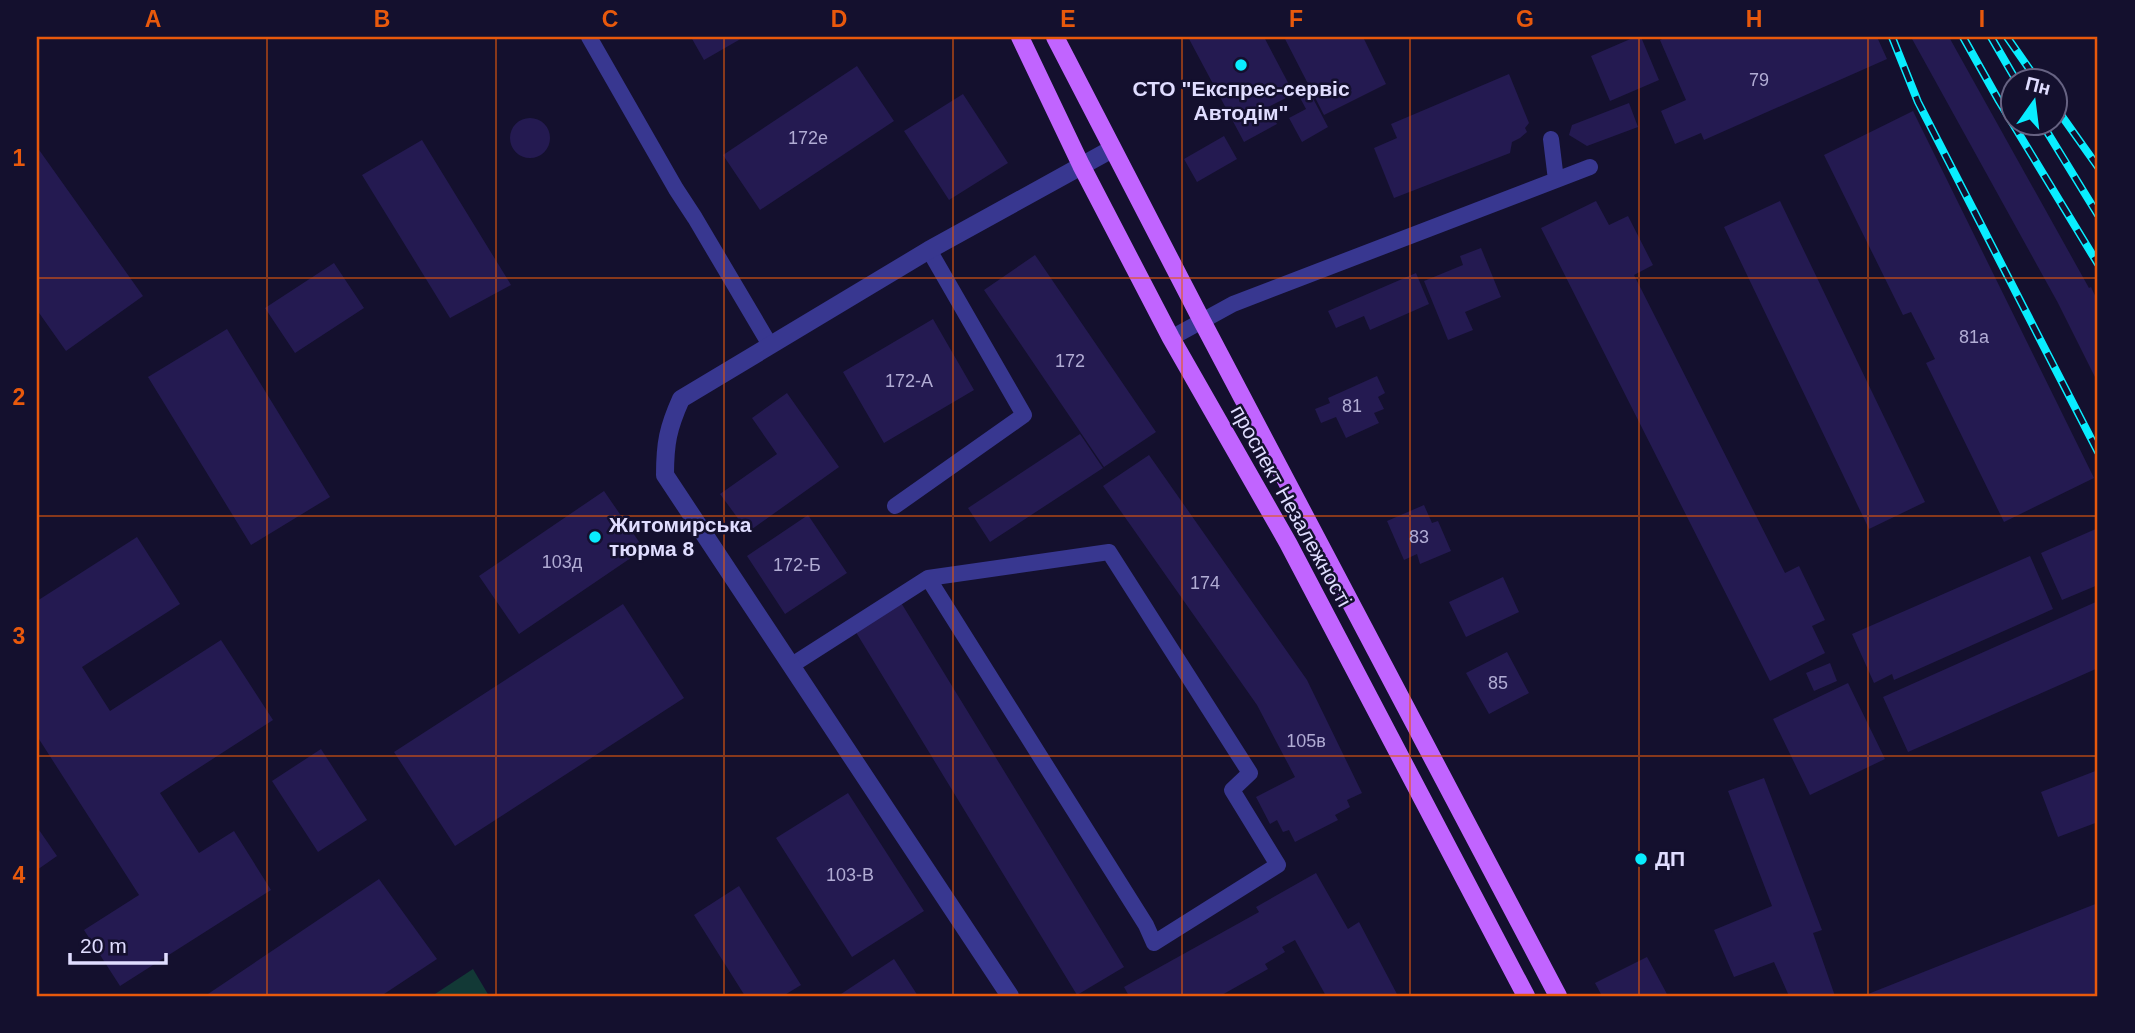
<svg xmlns="http://www.w3.org/2000/svg" width="2135" height="1033" font-family="Helvetica,sans-serif">
<style>
.green{fill:#123936}
.building{fill:#241a51}
.lines{fill:none;stroke-linecap:round;stroke-linejoin:round}
.lane{stroke:#383790;stroke-width:16}
.street{stroke:#383790;stroke-width:18}
.primary{stroke:#c164ff;stroke-width:18}
.rail-casing{stroke:#09edff;stroke-width:8}
.rail{stroke:#14102e;stroke-width:5;stroke-dasharray:16;stroke-linecap:butt}
.grid{fill:none;stroke:#e8590c;stroke-width:2;stroke-opacity:0.55}
.poi-dot{fill:#09edff;stroke:#14102e;stroke-width:2.5}
.labels{text-anchor:middle;stroke-width:5;stroke-linejoin:round;paint-order:stroke}
.number-label{font-size:18px;fill:#b1acd4}
.poi-label{font-size:21px;font-weight:bold;fill:#e0ddff;stroke:#14102e;text-anchor:start}
.street-label{font-size:21px;fill:#e0ddff;stroke:#14102e}
.neatline{fill:none;stroke:#e8590c;stroke-width:2.5}
.grid-label{font-size:23px;text-anchor:middle;font-weight:bold;fill:#e8590c}
</style>
<rect width="100%" height="100%" fill="#14102e"/>
<path class="green" d="M473,969L489,996H432Z"/>
<path class="building" d="M691,37H744L704,60Z
M1188,37H1264L1294,94L1268,107L1277,124L1244,142Z
M1284,37H1363L1386,84L1324,115Z
M1635,37H1641L1659,80L1610,101L1591,56Z
M1667,37H1877L1887,59L1704,140L1701,133L1675,144L1661,111L1686,100L1660,40Z
M1911,37H1949L2089,288L2091,287L2098,302V383L2058,303Z
M857,66L894,121L760,210L723,155Z
M1509,74L1529,123L1525,128L1527,132L1520,138L1512,142L1510,153L1394,198L1374,148L1397,138L1391,124Z
M1307,87L1328,127L1302,142L1289,118L1306,109L1297,92Z
M963,94L1008,163L949,200L904,131Z
M1629,103L1638,127L1587,146L1569,135L1572,125Z
M1913,111L2094,478L2004,522L1926,363L1935,359L1911,312L1903,315L1824,155Z
M510 138a20 20 0 1 1 40 0a20 20 0 1 1-40 0Z
M1224,136L1237,159L1197,182L1184,159Z
M422,140L511,285L450,318L362,175Z
M37,147L143,296L66,351L37,310Z
M1596,201L1609,225L1628,216L1653,265L1634,275L1785,573L1799,566L1825,620L1812,626L1825,653L1770,681L1541,228Z
M1780,201L1925,502L1869,529L1724,227Z
M1481,248L1501,297L1465,312L1473,330L1448,340L1424,281L1463,265L1460,256Z
M1035,255L1156,432L1104,467L984,290Z
M334,263L364,308L295,353L265,308Z
M1416,273L1429,304L1370,330L1364,316L1336,328L1328,311Z
M933,319L974,390L884,443L843,372Z
M227,329L330,497L251,545L148,377Z
M1377,376L1385,393L1378,397L1384,409L1374,413L1379,423L1346,438L1336,417L1321,423L1315,409L1330,403L1328,398Z
M787,393L839,467L748,532L720,494L777,454L752,418Z
M1080,434L1103,468L990,542L968,508Z
M1149,455L1307,680L1362,793L1347,800L1350,807L1335,815L1338,820L1295,842L1289,830L1283,832L1277,820L1270,824L1256,797L1295,777L1257,705L1103,486Z
M604,491L644,549L519,634L479,576Z
M1424,505L1432,523L1438,521L1451,551L1420,564L1417,554L1404,560L1387,521Z
M808,515L847,573L785,614L747,556Z
M2098,528V585L2062,600L2041,553Z
M137,537L180,604L82,667L110,711L221,640L273,720L160,793L199,853L234,831L271,890L120,986L84,930L139,895L37,736V601Z
M2030,556L2053,609L1894,680L1892,674L1874,683L1852,634Z
M1503,577L1519,612L1466,637L1449,602Z
M900,601L1124,967L1077,995L854,629Z
M2098,601V668L1908,752L1883,697Z
M623,604L684,698L455,846L394,752Z
M1507,652L1529,693L1489,714L1466,673Z
M1830,663L1837,681L1814,691L1806,673Z
M1848,683L1885,759L1810,795L1773,719Z
M321,749L367,820L318,852L272,781Z
M2098,770V822L2058,837L2041,792Z
M1764,778L1822,930L1813,933L1835,996H1789L1774,962L1734,977L1714,930L1772,906L1728,791Z
M848,793L924,911L852,957L776,838Z
M37,827L57,856L37,870Z
M1316,873L1348,929L1359,922L1398,996H1326L1295,940L1282,947L1285,952L1265,964L1268,969L1220,996H1129L1124,987L1259,912L1256,907Z
M379,879L437,959L381,996H205Z
M739,886L801,985L783,996H745L694,915Z
M2098,903V996H1863L1931,969Z
M1647,957L1668,996H1602L1595,983Z
M894,959L918,996H838Z"/>
<g class="lines">
<path class="lane" d="M589,37L676,189L695,218L770,345
M1551,139L1556,180
M1171,338L1233,304L1590,167
M895,506L1024,415L929,250
M792,665L928,578L1109,552L1250,773L1232,790L1278,865L1154,943L1146,925L928,578"/>
<path class="street" d="M1010,996L665,475C665,443 668,428 681,399L929,250L1112,149"/>
<path class="primary" d="M1020,37L1081,165L1171,338L1288,543L1526,996
M1055,37L1202,321L1558,996"/>
<defs>
<path id="rail" d="M1892,37L1918,102L2098,452
M1963,37L1999,101L2098,264
M1991,37L2016,80
M2007,37L2037,80
M2054,105L2098,167
M2041,122L2098,215"/>
</defs>
<use href="#rail" class="rail-casing"/>
<use href="#rail" class="rail"/>
</g>
<path class="grid" d="M267,37V996M496,37V996M724,37V996M953,37V996M1182,37V996M1410,37V996M1639,37V996M1868,37V996M37,278H2098M37,516H2098M37,756H2098"/>
<g class="poi-dot">
<circle cx="1241" cy="65" r="7"/>
<circle cx="595" cy="537" r="7"/>
<circle cx="1641" cy="859" r="7"/>
</g>
<g class="labels">
<g class="number-label">
<text x="1759" y="86">79</text>
<text x="808" y="144">172е</text>
<text x="1974" y="343">81а</text>
<text x="1070" y="367">172</text>
<text x="909" y="387">172-А</text>
<text x="1352" y="412">81</text>
<text x="1419" y="543">83</text>
<text x="562" y="568">103д</text>
<text x="797" y="571">172-Б</text>
<text x="1205" y="589">174</text>
<text x="1498" y="689">85</text>
<text x="1306" y="747">105в</text>
<text x="850" y="881">103-В</text>
</g>
<g class="poi-label">
<text x="1241" y="96" text-anchor="middle">СТО "Експрес-сервіс<tspan x="1241" dy="24">Автодім"</tspan></text>
<text x="609" y="532">Житомирська<tspan x="609" dy="24">тюрма 8</tspan></text>
<text x="1655" y="866">ДП</text>
</g>
<g class="street-label">
<text transform="translate(1291 506) rotate(61)" y="7">проспект Незалежності</text>
</g>
</g>
<rect width="2135" height="1033" fill="none" stroke="#14102e" stroke-width="77"/>
<g transform="translate(2034 102) rotate(14)"><circle r="33" fill="#14102e" stroke="#666282" stroke-width="2"/>
<path d="M0-5L12 26L0 18L-12 26Z" fill="#09edff"/>
<text y="-10" font-size="19" font-weight="bold" text-anchor="middle" fill="#e0ddff">Пн</text>
</g>
<path d="M70 953v10h96v-10" fill="none" stroke="#e0ddff" stroke-width="3.5"/>
<text x="80" y="953" font-size="21" fill="#e0ddff" stroke="#14102e" stroke-width="5" paint-order="stroke">20 m</text>
<rect x="38" y="38" width="2058" height="957" class="neatline"/>
<g class="grid-label">
<text x="153" y="27">A</text>
<text x="382" y="27">B</text>
<text x="610" y="27">C</text>
<text x="839" y="27">D</text>
<text x="1068" y="27">E</text>
<text x="1296" y="27">F</text>
<text x="1525" y="27">G</text>
<text x="1754" y="27">H</text>
<text x="1982" y="27">I</text>
<text x="19" y="166">1</text>
<text x="19" y="405">2</text>
<text x="19" y="644">3</text>
<text x="19" y="883">4</text>
</g>
</svg>
